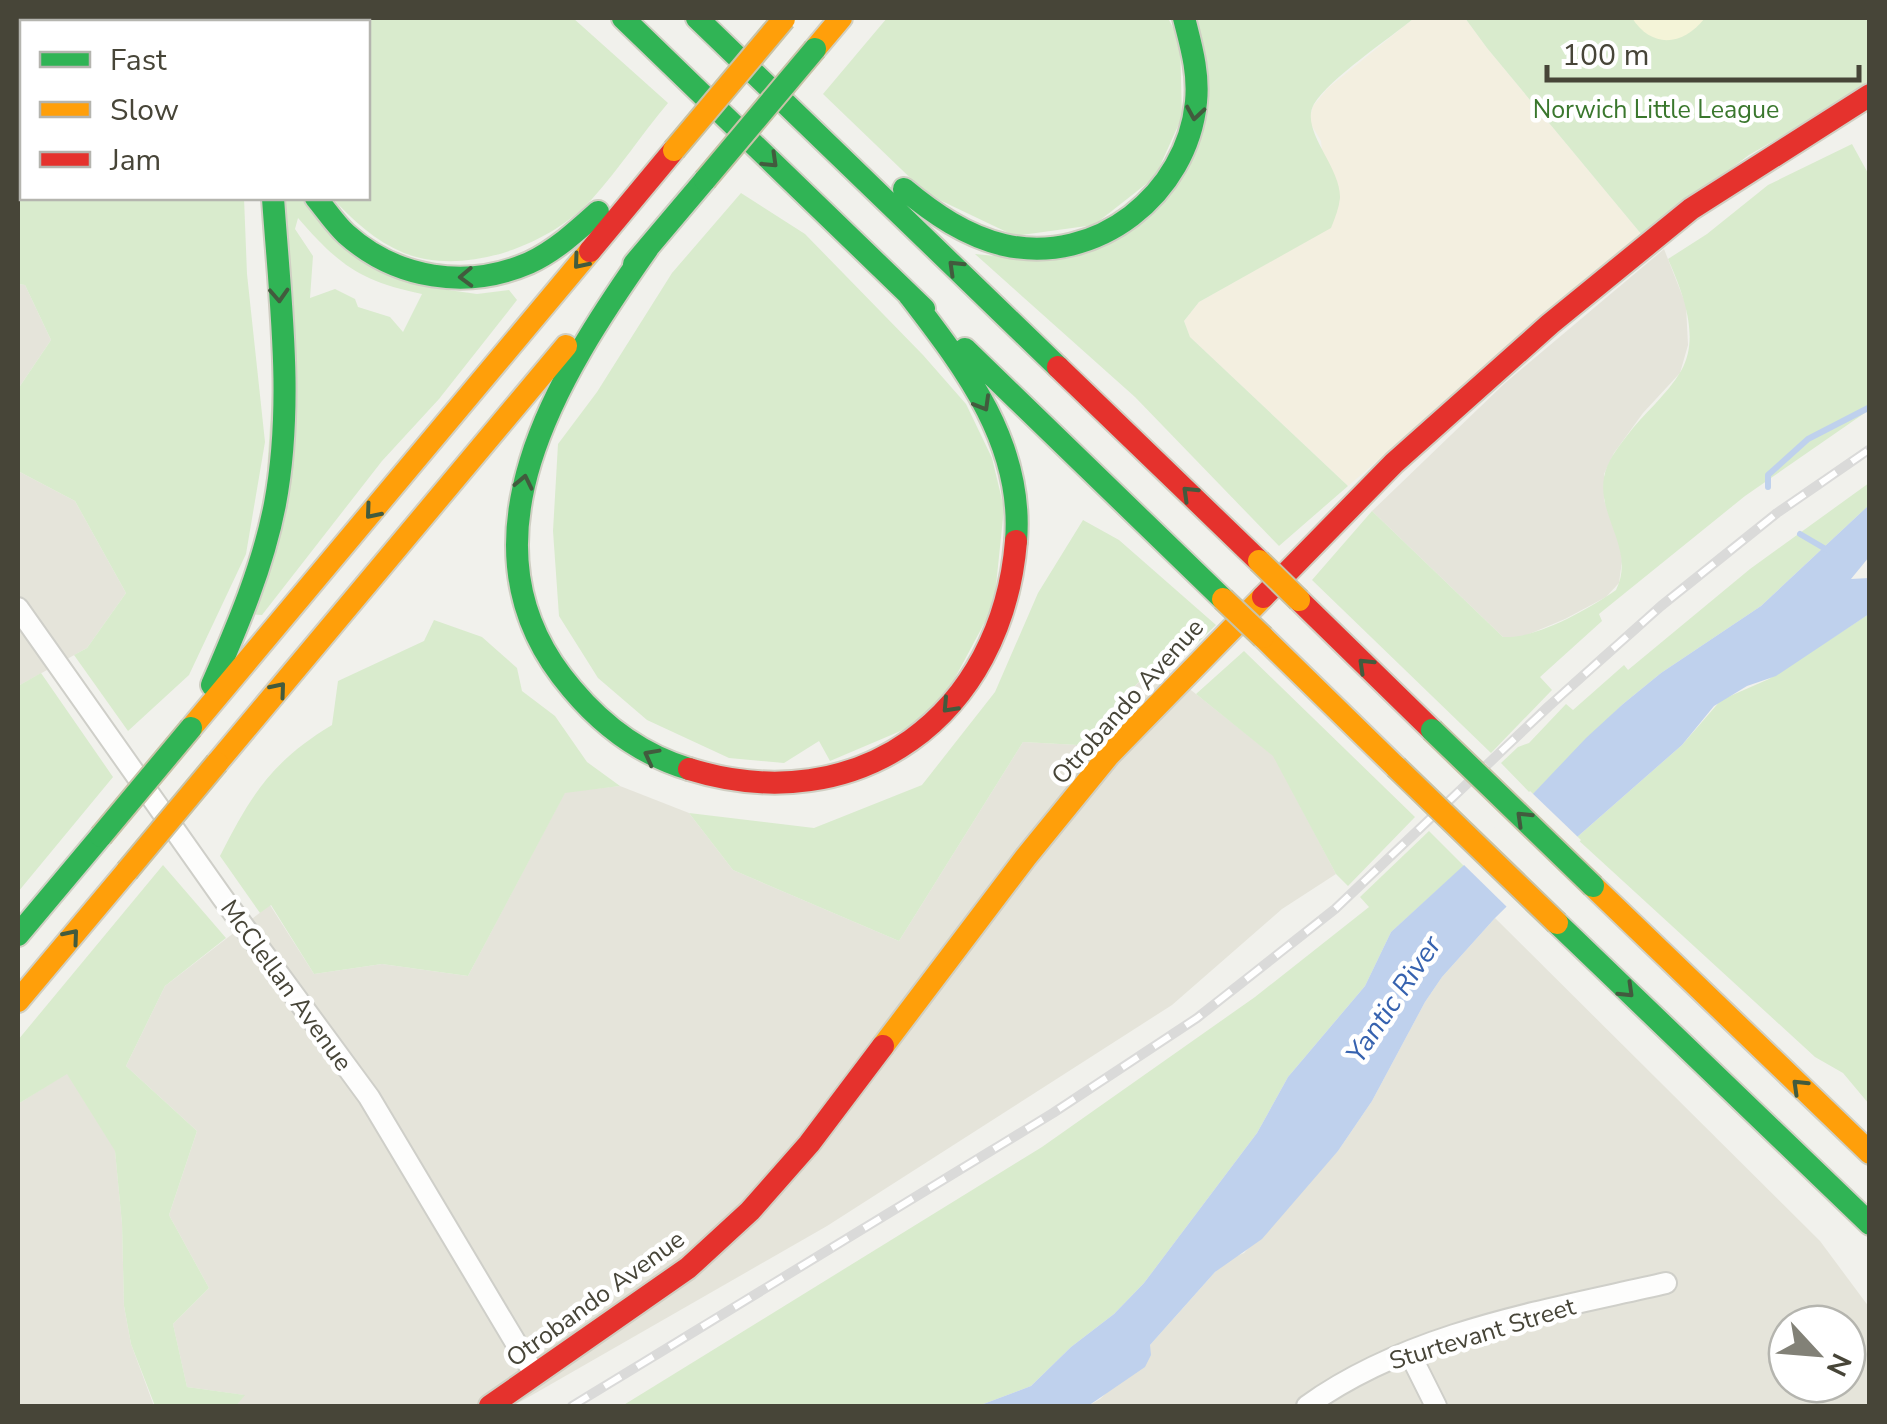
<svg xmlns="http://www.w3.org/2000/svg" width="1887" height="1424" font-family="'Nunito Sans',sans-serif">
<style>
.residential{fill:#e5e4da;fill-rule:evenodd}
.commercial{fill:#f3efe0}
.green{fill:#d9ebcd;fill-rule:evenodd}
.sand{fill:#f4f4d8}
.water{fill:#bfd1ed}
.pier{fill:#f1f1ec}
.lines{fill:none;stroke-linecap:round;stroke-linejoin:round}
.stream{stroke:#bfd1ed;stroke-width:6}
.street-casing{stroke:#cfcfc9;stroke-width:24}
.fast-casing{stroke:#d0cfc3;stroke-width:26}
.slow-casing{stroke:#d0cfc3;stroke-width:26}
.jam-casing{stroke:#d0cfc3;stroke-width:26}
.street{stroke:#fdfdfc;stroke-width:20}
.fast{stroke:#30b455;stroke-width:22}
.slow{stroke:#ff9f0a;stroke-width:22}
.jam{stroke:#e5322d;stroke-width:22}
.rail-casing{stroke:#dadad9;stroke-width:10}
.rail{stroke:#fff;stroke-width:6;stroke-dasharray:19;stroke-linecap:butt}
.fast-bridge-casing{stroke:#c8c3a8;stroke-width:26;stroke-linecap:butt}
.slow-bridge-casing{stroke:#c8c3a8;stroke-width:26;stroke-linecap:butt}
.fast-bridge{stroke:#30b455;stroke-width:22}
.slow-bridge{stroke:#ff9f0a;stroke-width:22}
.oneway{stroke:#425b3e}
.labels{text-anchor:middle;stroke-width:9;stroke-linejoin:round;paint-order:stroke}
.park-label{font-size:25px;fill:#3a772d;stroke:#fff}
.street-label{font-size:25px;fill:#474538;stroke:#fff}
.water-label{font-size:28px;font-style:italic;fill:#3662af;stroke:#fff}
</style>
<rect width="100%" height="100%" fill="#f1f1ec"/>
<path class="residential" d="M1664,249L1686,305L1688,345L1680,373L1643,413L1614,453L1604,474V500L1619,540L1622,561L1619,583L1606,597L1565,619L1522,637H1503L1372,511L1505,383Z
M18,284L25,285L51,340L18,389Z
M18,471L75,501L126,593L87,648L18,686Z
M1157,663L1274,756L1336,874L1282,909L1172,1005L827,1226L513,1406H236L244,1395L187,1387L173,1324L209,1288L169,1215L197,1131L126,1066L165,986L270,905L314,974L382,964L468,976L565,792L620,786L689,813L733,870L899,941L1023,742L1079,745Z
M1495,918L1820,1241L1869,1307V1406H1088L1100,1399L1150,1351V1345L1215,1272L1228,1260L1244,1253L1338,1151L1372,1101L1425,1002L1442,977ZM1787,1324H1847V1384H1787Z
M67,1073L115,1150L122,1224L124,1306L131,1344L154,1406H18V1104Z"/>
<path class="commercial" d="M1414,18H1465L1487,48L1642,235L1348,486L1190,337L1184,321L1199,302L1331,227L1321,141L1309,121L1313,106L1328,88Z"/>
<path class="green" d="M18,18H238V22H22V198H244L247,274L265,442L246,554L189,675L128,731L74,655L87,648L126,593L75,501L18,471V389L51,340L25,285L18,284Z
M343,18H573L668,103C642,134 619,169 592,199C550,245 465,277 404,253C375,241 353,220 332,198H368V22H339Z
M887,18H1168L1180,41L1182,117L1155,177L1094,225L1015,236L927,194L823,94Z
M1194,18H1414C1389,39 1330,78 1314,104C1299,130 1341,166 1340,198C1339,208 1335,218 1331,228L1199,302L1184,321L1190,337L1348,486L1279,546L1135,397L975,254L1044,261L1183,175Z
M1465,18H1869V86L1749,155L1642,235L1487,48Z
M1852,144L1869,175V410L1745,496L1599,614L1602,621L1540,677L1552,690L1491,753L1312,580L1372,511L1503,637C1536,639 1589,609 1616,590C1636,550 1597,517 1604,477C1607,461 1617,449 1626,437C1643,414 1667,395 1681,371C1701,337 1682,291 1668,259L1707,234L1768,185Z
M741,193L805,234L923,355L966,404L992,458L1004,508L994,605L948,691L910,727L830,761L819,741L784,763L729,758L647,720L598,678L559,616L553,531L558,444L597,392L672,273Z
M285,198H304L427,287L477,294L509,290L517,300L439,399L382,461L262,615L249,614L259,593ZM298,218C339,265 360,281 422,294L403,332L390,317L358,307L355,299L335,289L310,298L313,256L295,229Z
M1869,483V505L1761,606L1661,673L1623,704L1532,795L1501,763L1518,747L1529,743L1566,704L1573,710L1624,665L1628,670L1750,569Z
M1083,520L1119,540L1216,625L1168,672L1157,663L1078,745L1023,742L899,941L733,870L689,813L814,828L922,785L995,692L1038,593Z
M1869,614V1104L1843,1073L1815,1057L1576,838L1682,745L1721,700L1769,679Z
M434,620L482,637L517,668L522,691L555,716L587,762L620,786L565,793L468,976L382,964L314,974L271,905L260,913L220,856C251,795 272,761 332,725L338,681L424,641Z
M1244,651L1415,817L1348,886L1336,874L1273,756L1196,694Z
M41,673L113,777L18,892V686Z
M1429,831L1464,866L1391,932L1365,986L1288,1077L1257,1133L1144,1283L1114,1314L1071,1347L1031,1386L978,1406H622L1042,1147L1255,997L1369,907L1360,897Z
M163,865L226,938L165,986L126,1066L197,1131L169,1215L209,1288L173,1324L187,1387L245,1395L236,1406H155L131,1344L124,1306L122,1224L115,1151L67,1074L18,1104V1040Z"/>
<path class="sand" d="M1632,18H1705C1683,46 1652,49 1632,18Z"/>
<path class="water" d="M1869,505V557L1851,579L1869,578V614L1776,676L1747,686L1714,706L1682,745L1576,838L1495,918L1442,977L1425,1002L1372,1101L1338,1151L1262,1239L1215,1272L1150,1345L1151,1355L1145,1367L1088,1406H978L1031,1386L1071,1347L1114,1314L1144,1283L1257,1133L1288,1077L1365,986L1391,932L1475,855L1586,738L1623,704L1661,673L1761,606Z"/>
<path class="pier" d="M1530,791L1581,840L1510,910L1461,862Z"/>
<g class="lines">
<path class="stream" d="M1768,487V475L1808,439L1870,407
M1800,534L1829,551"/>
<defs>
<path id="street" d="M18,608L222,897L369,1097L535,1375
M1409,1352L1436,1406
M1307,1406C1410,1332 1544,1311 1666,1283"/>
<path id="fast" d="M264,18V22
M623,18L924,309
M697,18L1058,367
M904,189C934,214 966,236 1004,245C1097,266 1187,194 1196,102C1199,72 1191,46 1184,18
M316,198C326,210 335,224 346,234C396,279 467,290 529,263C555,251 577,231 598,212
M648,248C560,373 448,545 572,689C603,726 642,755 689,769
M634,264L705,180
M909,295C965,368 1024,444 1016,541
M965,349L1223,599
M212,685C237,627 263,567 275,504C294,403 280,300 273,198
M1557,923L1870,1224
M18,935L101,836"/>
<path id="slow" d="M815,49L841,18
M1263,637L1396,767
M191,728L590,251
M217,763L566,346
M1593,886L1870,1153
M18,1001L127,871
M883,1046L1026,857L1109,755L1263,597"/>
<path id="jam" d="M319,22L323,18
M590,251L674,150
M1058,367L1259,561
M1263,597L1394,463L1550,324L1691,209L1870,95
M1299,600L1432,730
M689,769C859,822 1002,715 1016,541
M490,1406L688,1268L750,1211L809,1144L883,1046"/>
</defs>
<use href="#street" class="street-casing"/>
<use href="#fast" class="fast-casing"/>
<use href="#slow" class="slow-casing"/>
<use href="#jam" class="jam-casing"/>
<use href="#street" class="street"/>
<use href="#fast" class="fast"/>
<use href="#slow" class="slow"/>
<use href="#jam" class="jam"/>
<defs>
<path id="rail" d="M572,1406L1053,1113L1197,1018L1335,909L1549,706L1661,606L1777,513L1870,449"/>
</defs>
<use href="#rail" class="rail-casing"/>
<use href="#rail" class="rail"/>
<defs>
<path id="fast-bridge" d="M705,180L815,49
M1432,730L1593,886
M101,836L191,728"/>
<path id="slow-bridge" d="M674,150L784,19
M1259,561L1299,600
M1223,599L1263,637
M1396,767L1557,923
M127,871L217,763"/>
</defs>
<use href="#fast-bridge" class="fast-bridge-casing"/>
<use href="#slow-bridge" class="slow-bridge-casing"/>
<use href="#fast-bridge" class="fast-bridge"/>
<use href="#slow-bridge" class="slow-bridge"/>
</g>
<defs><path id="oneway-chevron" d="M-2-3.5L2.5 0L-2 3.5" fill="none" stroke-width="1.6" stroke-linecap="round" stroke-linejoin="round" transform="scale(2.5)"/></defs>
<g class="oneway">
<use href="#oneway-chevron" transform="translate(1195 113) rotate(99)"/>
<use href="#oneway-chevron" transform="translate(771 161) rotate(44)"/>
<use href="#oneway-chevron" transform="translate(580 262) rotate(130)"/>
<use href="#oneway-chevron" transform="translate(955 267) rotate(-136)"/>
<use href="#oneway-chevron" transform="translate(466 277) rotate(178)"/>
<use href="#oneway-chevron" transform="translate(279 295) rotate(87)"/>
<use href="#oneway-chevron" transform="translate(983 404) rotate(60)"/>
<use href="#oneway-chevron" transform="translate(524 482) rotate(-78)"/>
<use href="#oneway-chevron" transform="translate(1189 493) rotate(-136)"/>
<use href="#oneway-chevron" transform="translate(372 512) rotate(130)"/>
<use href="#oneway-chevron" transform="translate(1365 665) rotate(-136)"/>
<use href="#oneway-chevron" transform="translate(279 689) rotate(-50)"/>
<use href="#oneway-chevron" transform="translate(949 706) rotate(133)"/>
<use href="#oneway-chevron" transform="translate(651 756) rotate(-152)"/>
<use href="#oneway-chevron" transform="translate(1523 818) rotate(-136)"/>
<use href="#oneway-chevron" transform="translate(72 936) rotate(-50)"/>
<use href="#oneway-chevron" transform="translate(1627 991) rotate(44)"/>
<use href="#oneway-chevron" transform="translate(1799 1086) rotate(-136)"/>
</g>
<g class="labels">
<g class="park-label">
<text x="1656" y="118">Norwich Little League</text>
</g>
<g class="street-label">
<text transform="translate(1127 701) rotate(-48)" y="9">Otrobando Avenue</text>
<text transform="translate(287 985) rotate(54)" y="9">McClellan Avenue</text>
<text transform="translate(595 1298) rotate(-36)" y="9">Otrobando Avenue</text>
<text transform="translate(1482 1333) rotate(-17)" y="9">Sturtevant Street</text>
</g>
<g class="water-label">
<text transform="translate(1393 999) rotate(-56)" y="10">Yantic River</text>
</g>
</g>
<rect width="1887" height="1424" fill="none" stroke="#474538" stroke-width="40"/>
<rect x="20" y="20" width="350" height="180" fill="#ffffff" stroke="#b5b5af" stroke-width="2.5"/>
<rect x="40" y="52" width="50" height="15" fill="#30b455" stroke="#b5b5af" stroke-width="2.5"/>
<text x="110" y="70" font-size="30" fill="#474538">Fast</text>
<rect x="40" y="102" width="50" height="15" fill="#ff9f0a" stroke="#b5b5af" stroke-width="2.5"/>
<text x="110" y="120" font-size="30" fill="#474538">Slow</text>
<rect x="40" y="152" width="50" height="15" fill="#e5322d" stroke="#b5b5af" stroke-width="2.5"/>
<text x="110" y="170" font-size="30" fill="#474538">Jam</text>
<g transform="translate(1817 1354) rotate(116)"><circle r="48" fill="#ffffff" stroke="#b5b5af" stroke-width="2.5"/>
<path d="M0-8L18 38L0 25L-18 38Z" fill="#828177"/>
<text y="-15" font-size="28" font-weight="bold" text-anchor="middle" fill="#474538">N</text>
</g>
<path d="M1547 65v15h312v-15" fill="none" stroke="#474538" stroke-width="5"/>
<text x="1562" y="65" font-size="30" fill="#474538" stroke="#ffffff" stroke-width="8" paint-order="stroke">100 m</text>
</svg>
